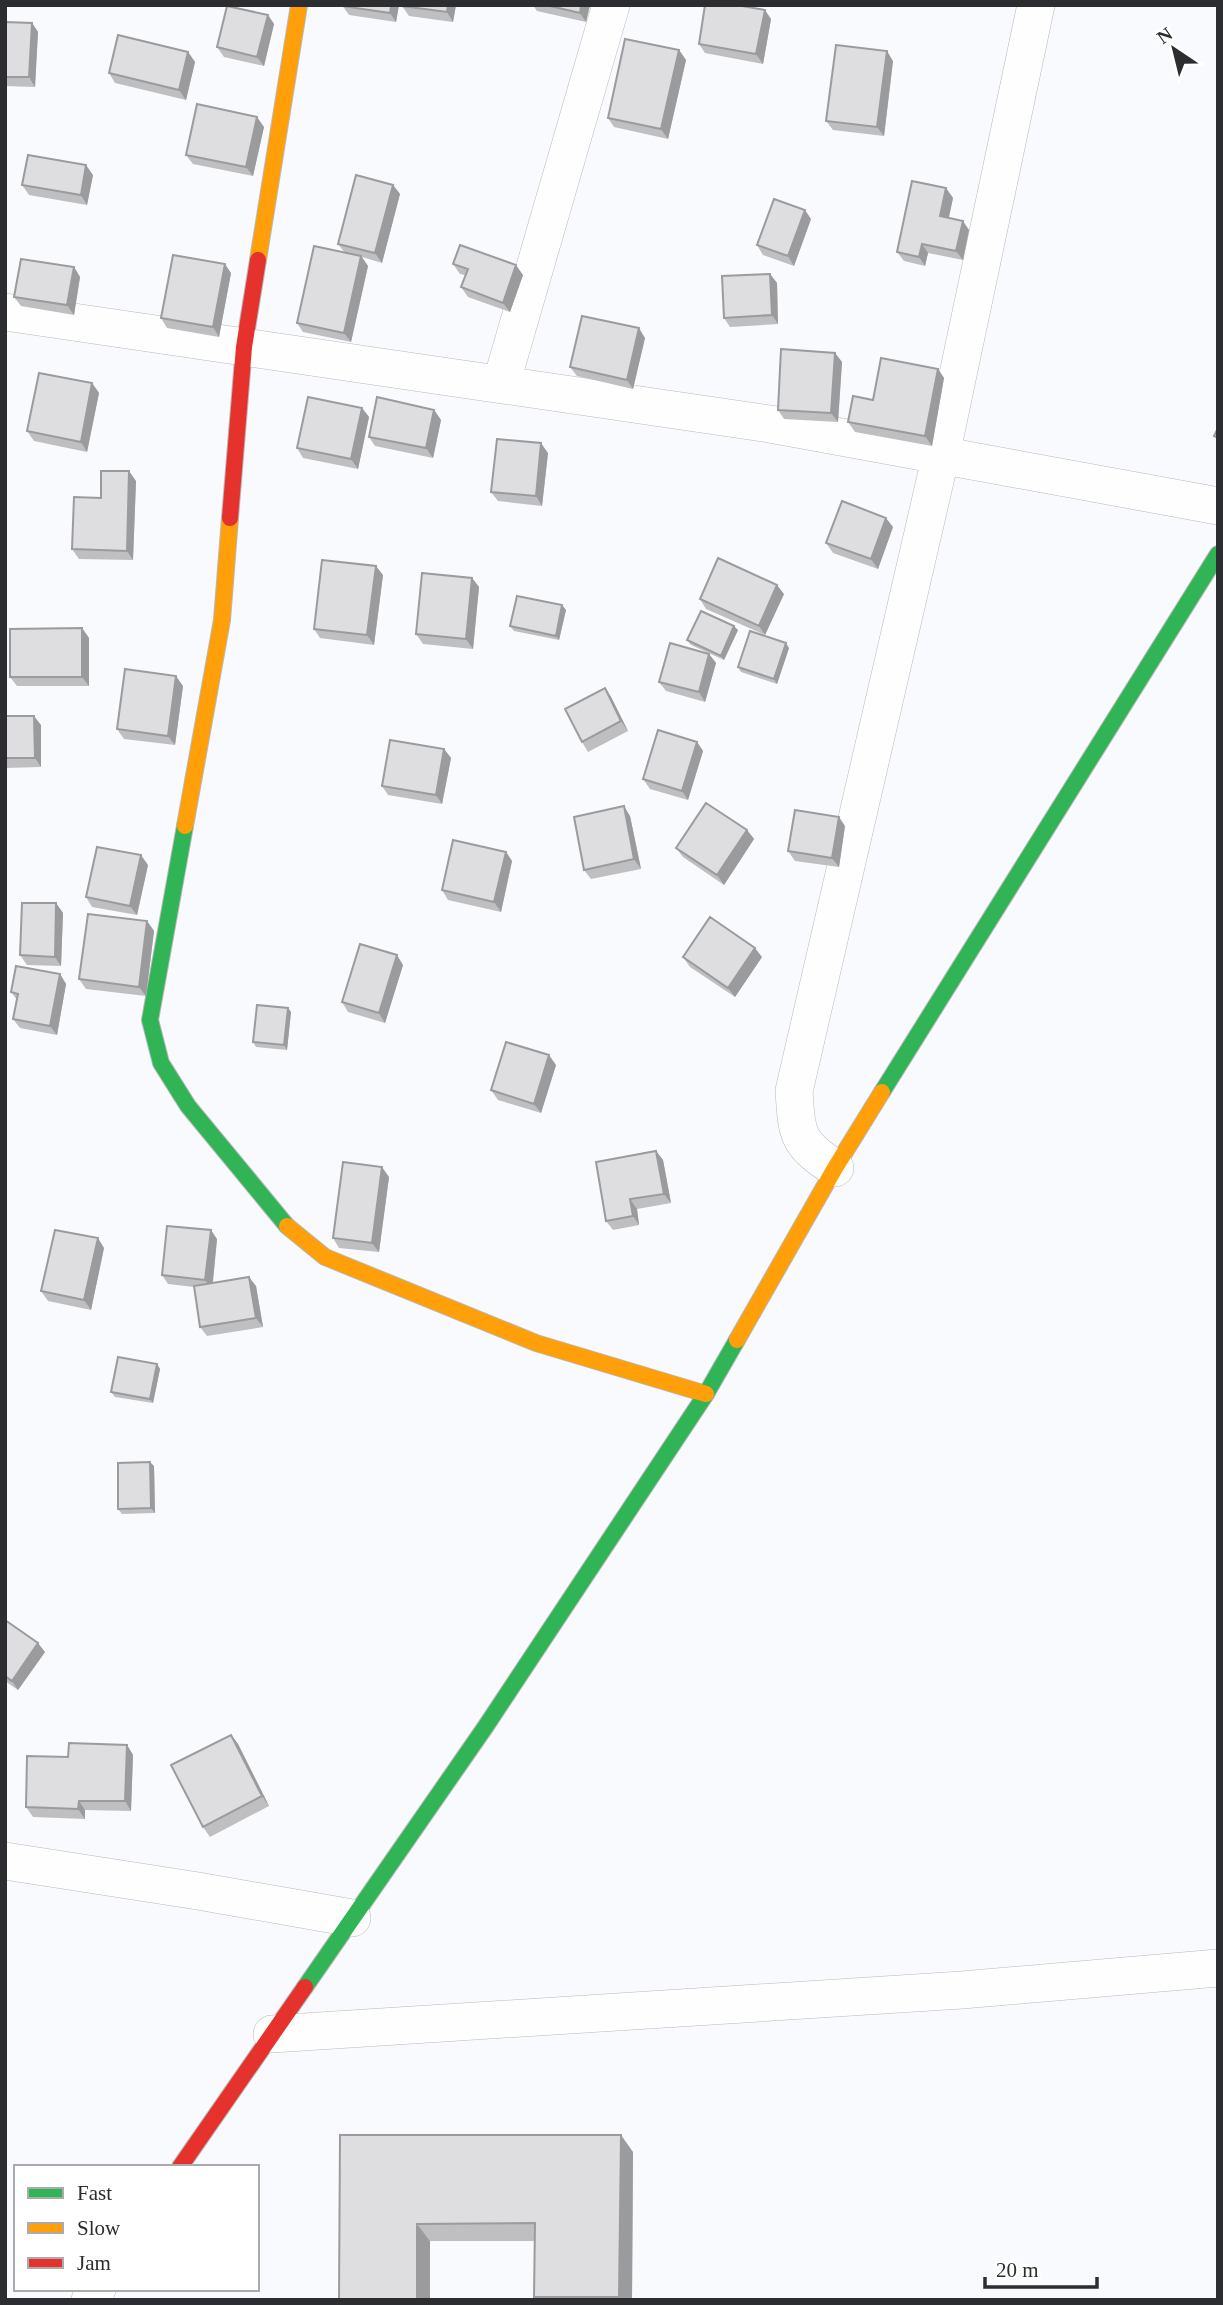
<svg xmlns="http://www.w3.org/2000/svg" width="1223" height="2305" font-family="'Times New Roman',serif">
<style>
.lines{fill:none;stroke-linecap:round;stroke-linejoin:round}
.street-casing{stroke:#b8b9bb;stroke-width:38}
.fast-casing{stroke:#b8b9bb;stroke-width:18}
.slow-casing{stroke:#b8b9bb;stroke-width:18}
.jam-casing{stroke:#b8b9bb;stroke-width:18}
.street{stroke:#fefeff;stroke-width:37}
.fast{stroke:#30b455;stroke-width:16}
.slow{stroke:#ff9f0a;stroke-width:16}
.jam{stroke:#e5322d;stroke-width:16}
.wall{fill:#bfbfc2}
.shaded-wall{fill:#9b9b9e}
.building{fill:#dedee1;stroke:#9b9b9e;stroke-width:2}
</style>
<rect width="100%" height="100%" fill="#f9fafd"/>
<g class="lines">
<defs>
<path id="street" d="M5,312L770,424L1218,506
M501,384L611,5
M835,1168C796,1143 797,1134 794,1091L941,455L1036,5
M5,1861L198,1891L352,1918
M272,2034L962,1990L1218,1968
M90,2300L97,2289"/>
<path id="fast" d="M185,826L150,1020L161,1063L188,1106L287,1226
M882,1092L1218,554
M305,1987L486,1726L706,1394L737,1340"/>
<path id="slow" d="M258,260L299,5
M185,826L222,620L230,518
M287,1226L325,1257L536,1343L706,1394
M737,1340L835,1168L882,1092"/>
<path id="jam" d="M230,518L244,347L258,260
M180,2167L305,1987"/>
</defs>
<use href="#street" class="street-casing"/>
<use href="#fast" class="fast-casing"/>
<use href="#slow" class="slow-casing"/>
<use href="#jam" class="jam-casing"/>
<use href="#street" class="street"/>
<use href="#fast" class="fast"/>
<use href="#slow" class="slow"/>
<use href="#jam" class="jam"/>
</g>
<path class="wall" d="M342,5H399L396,22L349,15Z
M456,5L453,22L409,16L402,6Z
M533,5H590L586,22L537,11Z
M268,15L274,24L264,66L224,57L217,47Z
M771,19L763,64L705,53L699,44Z
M5,22L32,23L38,32L35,87L5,86Z
M679,50L686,60L668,139L614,127L608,118Z
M188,52L195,62L186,100L115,83L109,73Z
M893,61L884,136L833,130L826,121Z
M264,127L253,176L193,164L186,155Z
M93,175L87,205L29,195L22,185Z
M393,185L400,194L382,263L362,257L368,266L351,342L303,332L297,323L345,253L338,244Z
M946,188L953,198L949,218L969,230L963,260L928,253L925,266L904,261L897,252Z
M811,219L794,266L763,255L757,245Z
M453,264L523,275L510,312L468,297L461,287L465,275L460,274Z
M74,267L80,277L74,315L21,306L14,297Z
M231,273L219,337L167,328L161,318Z
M770,274L777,283L778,324L730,327L724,318Z
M645,338L633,389L577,376L570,367Z
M835,353L842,362L838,422L784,419L778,410Z
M938,369L944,378L932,446L855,432L848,422L873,400Z
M92,383L99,393L87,452L34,441L27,431Z
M362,408L369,417L358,469L303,458L297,448Z
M434,410L441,420L433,458L375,446L369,437Z
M548,453L542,506L498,501L491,492Z
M136,481L133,560L79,559L72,549L101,498Z
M893,527L878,569L833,553L826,543Z
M383,575L374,645L320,638L314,629Z
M472,578L479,587L473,649L423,644L416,634Z
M784,594L765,635L706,609L700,599Z
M562,605L566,610L559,640L514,631L510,626Z
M82,628L89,638V686H17L10,677Z
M738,630L724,660L691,645L687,640Z
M789,648L777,684L741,672L738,667Z
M709,654L716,663L705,702L666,691L659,682Z
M183,686L175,745L124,739L117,729Z
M605,688L611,697L628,731L588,752L582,742Z
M5,716L41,725V767L5,768Z
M697,742L703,751L688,800L650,789L643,779Z
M444,749L451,758L442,804L388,795L382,786Z
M630,816L641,869L591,879L584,870Z
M845,826L839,867L795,861L788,851Z
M747,830L754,839L724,885L683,857L676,848Z
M506,852L512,861L501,912L448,900L442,890Z
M148,865L137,915L92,907L86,897Z
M56,903L63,913L61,966L27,965L20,955Z
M147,921L154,931L146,996L86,989L79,979Z
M683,957H762L735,997L690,967Z
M403,965L385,1023L348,1012L342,1002Z
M60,974L66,984L57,1035L20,1028L13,1019L17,1000L11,992Z
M288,1008L291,1012L287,1050L256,1047L253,1042Z
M556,1065L541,1113L498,1100L491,1090Z
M656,1151L663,1160L671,1203L637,1209L639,1225L613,1230L606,1221Z
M389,1177L379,1252L339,1248L333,1238Z
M217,1239L213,1283L256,1286L263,1327L207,1336L200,1327L194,1287L168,1284L162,1275Z
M104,1248L91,1310L48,1301L41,1291Z
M157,1364L160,1369L153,1403L115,1397L111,1392Z
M154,1466L155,1513L122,1514L118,1509Z
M5,1620L45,1652L18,1690L5,1681Z
M231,1735L238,1744L269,1806L210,1837L203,1827Z
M127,1745L133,1755L131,1811L85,1810V1819L33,1817L26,1807L68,1757Z
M340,2135L633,2152L632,2300H536L534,2297L535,2241H430Z"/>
<path class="shaded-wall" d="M391,5H399L396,22L390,13Z
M448,5H456L453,22L447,12Z
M581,5H590L586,22L580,13Z
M765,10L771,19L763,64L756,54Z
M268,15L274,24L264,66L257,57Z
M32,23L38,32L35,87L29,77Z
M679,50L686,60L668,139L661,129Z
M887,51L893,61L884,136L877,127Z
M188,52L195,62L186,100L179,90Z
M257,117L264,127L253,176L246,167Z
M86,165L93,175L87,205L81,195Z
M393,185L400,194L382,263L375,253Z
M946,188L953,198L947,225L940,216Z
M805,210L811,219L794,266L788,256Z
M963,221L969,230L963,260L956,251Z
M922,244L928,253L925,266L919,257Z
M361,256L368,266L351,342L344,333Z
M225,264L231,273L219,337L213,327Z
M516,265L523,275L510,312L503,303Z
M74,267L80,277L74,315L67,305Z
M770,274L777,283L778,324L772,315Z
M639,328L645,338L633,389L627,380Z
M835,353L842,362L838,422L831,413Z
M938,369L944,378L932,446L925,436Z
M92,383L99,393L87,452L81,442Z
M362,408L369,417L358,469L351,459Z
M434,410L441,420L433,458L426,448Z
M541,443L548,453L542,506L536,496Z
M129,471L136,481L133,560L127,551Z
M886,518L893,527L878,569L871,559Z
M376,566L383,575L374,645L367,635Z
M472,578L479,587L473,649L466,639Z
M777,585L784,594L765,635L759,626Z
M562,605L566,610L559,640L556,636Z
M734,626L738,630L724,660L721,656Z
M82,628L89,638V686L82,677Z
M786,643L789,648L777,684L774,679Z
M709,654L716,663L705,702L699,692Z
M176,676L183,686L175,745L168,736Z
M605,688L611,697L628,731L621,721Z
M34,716L41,725V767L35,758Z
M697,742L703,751L688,800L682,791Z
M444,749L451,758L442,804L436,795Z
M624,806L630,816L641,869L634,859Z
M839,817L845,826L839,867L832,858Z
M747,830L754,839L724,885L717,875Z
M506,852L512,861L501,912L494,902Z
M141,855L148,865L137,915L130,906Z
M56,903L63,913L61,966L55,957Z
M147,921L154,931L146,996L139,987Z
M755,948L762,957L735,997L728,988Z
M397,955L403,965L385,1023L379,1013Z
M60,974L66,984L57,1035L50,1026Z
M288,1008L291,1012L287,1050L284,1045Z
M549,1055L556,1065L541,1113L534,1104Z
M656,1151L663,1160L671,1203L664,1194Z
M382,1167L389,1177L379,1252L372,1243Z
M630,1199L637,1209L639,1225L633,1216Z
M211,1230L217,1239L212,1289L205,1280Z
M98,1238L104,1248L91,1310L84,1300Z
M249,1277L256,1286L263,1327L256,1318Z
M157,1364L160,1369L153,1403L150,1399Z
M150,1462L154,1466L155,1513L151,1508Z
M38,1643L45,1652L18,1690L12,1681Z
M231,1735L238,1744L269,1806L262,1796Z
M127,1745L133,1755L131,1811L125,1801Z
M79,1801L85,1810V1819L78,1809Z
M621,2135L633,2152L632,2300H621L619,2297Z
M417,2224L430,2241V2300H417Z"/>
<path class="building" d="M391,5L390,13L342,6V5Z
M402,5H448L447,12L402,6Z
M546,5H581L580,13Z
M705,5H736L765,10L756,54L699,44Z
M227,6L268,15L257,57L217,47Z
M5,22L32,23L29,77H5Z
M118,35L188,52L179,90L109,73Z
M625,39L679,50L661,129L608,118Z
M836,45L887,51L877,127L826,121Z
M197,104L257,117L246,167L186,155Z
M28,155L86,165L81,195L22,185Z
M356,175L393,185L375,253L338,244Z
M912,181L946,188L940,216L963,221L956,251L922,244L919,257L897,252Z
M774,199L805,210L788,256L757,245Z
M460,245L516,265L503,303L461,287L468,269L453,264Z
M314,246L361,256L344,333L297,323Z
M173,255L225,264L213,327L161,318Z
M21,259L74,267L67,305L14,297Z
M770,274L772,315L724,318L722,276Z
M582,316L639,328L627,380L570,367Z
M781,349L835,353L831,413L778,410Z
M881,358L938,369L925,436L848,422L853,396L873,400Z
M39,373L92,383L81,442L27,431Z
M308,397L362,408L351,459L297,448Z
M377,397L434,410L426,448L369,437Z
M1218,428V438L1214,436Z
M497,439L541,443L536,496L491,492Z
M101,471H129L127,551L72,549L74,497L101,498Z
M842,501L886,518L871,559L826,543Z
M718,558L777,585L759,626L700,599Z
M322,560L376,566L367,635L314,629Z
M422,573L472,578L466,639L416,634Z
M517,596L562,605L556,636L510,626Z
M701,611L734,626L721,656L687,640Z
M82,628V677H10V629Z
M750,631L786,643L774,679L738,667Z
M670,643L709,654L699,692L659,682Z
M125,669L176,676L168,736L117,729Z
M605,688L621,721L582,742L565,709Z
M5,716H34L35,758H5Z
M658,730L697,742L682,791L643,779Z
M390,740L444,749L436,795L382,786Z
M706,803L747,830L717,875L676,848Z
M624,806L634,859L584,870L574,817Z
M795,810L839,817L832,858L788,851Z
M453,840L506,852L494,902L442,890Z
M97,847L141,855L130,906L86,897Z
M22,903H56L55,957L20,955Z
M88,914L147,921L139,987L79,979Z
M710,917L755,948L728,988L683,957Z
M360,944L397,955L379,1013L342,1002Z
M16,966L60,974L50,1026L13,1019L18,994L11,992Z
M257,1005L288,1008L284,1045L253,1042Z
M506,1042L549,1055L534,1104L491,1090Z
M656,1151L664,1194L630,1199L633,1216L606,1221L596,1162Z
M343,1162L382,1167L372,1243L333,1238Z
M167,1226L211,1230L205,1280L162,1275Z
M55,1230L98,1238L84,1300L41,1291Z
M249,1277L256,1318L200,1327L194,1286Z
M118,1357L157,1364L150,1399L111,1392Z
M150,1462L151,1508L118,1509V1463Z
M5,1620L38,1643L12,1681L5,1676Z
M231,1735L262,1796L203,1827L171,1765Z
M69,1743L127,1745L125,1801H79L78,1809L26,1807L27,1756L68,1757Z
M340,2135H621L619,2297H534L535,2223L417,2224V2300H339Z"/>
<rect width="1223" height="2305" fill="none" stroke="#2b2d30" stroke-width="14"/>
<rect x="14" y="2165" width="245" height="126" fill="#ffffff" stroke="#aaabac" stroke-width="2"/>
<rect x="28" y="2188" width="35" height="10" fill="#30b455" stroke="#aaabac" stroke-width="2"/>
<text x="77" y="2200" font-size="21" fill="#2b2d30">Fast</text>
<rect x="28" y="2223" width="35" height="10" fill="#ff9f0a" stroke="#aaabac" stroke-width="2"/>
<text x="77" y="2235" font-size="21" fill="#2b2d30">Slow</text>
<rect x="28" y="2258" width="35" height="10" fill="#e5322d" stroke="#aaabac" stroke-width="2"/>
<text x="77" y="2270" font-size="21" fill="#2b2d30">Jam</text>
<g transform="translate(1174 49) rotate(325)" stroke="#ffffff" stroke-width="5" paint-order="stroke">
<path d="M0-5L12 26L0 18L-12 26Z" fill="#2b2d30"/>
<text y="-10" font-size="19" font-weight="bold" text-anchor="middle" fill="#2b2d30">N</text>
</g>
<path d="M985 2277v10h112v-10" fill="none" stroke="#2b2d30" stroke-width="3.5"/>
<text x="996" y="2277" font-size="21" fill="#2b2d30" stroke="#ffffff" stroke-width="5" paint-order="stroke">20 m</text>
</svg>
